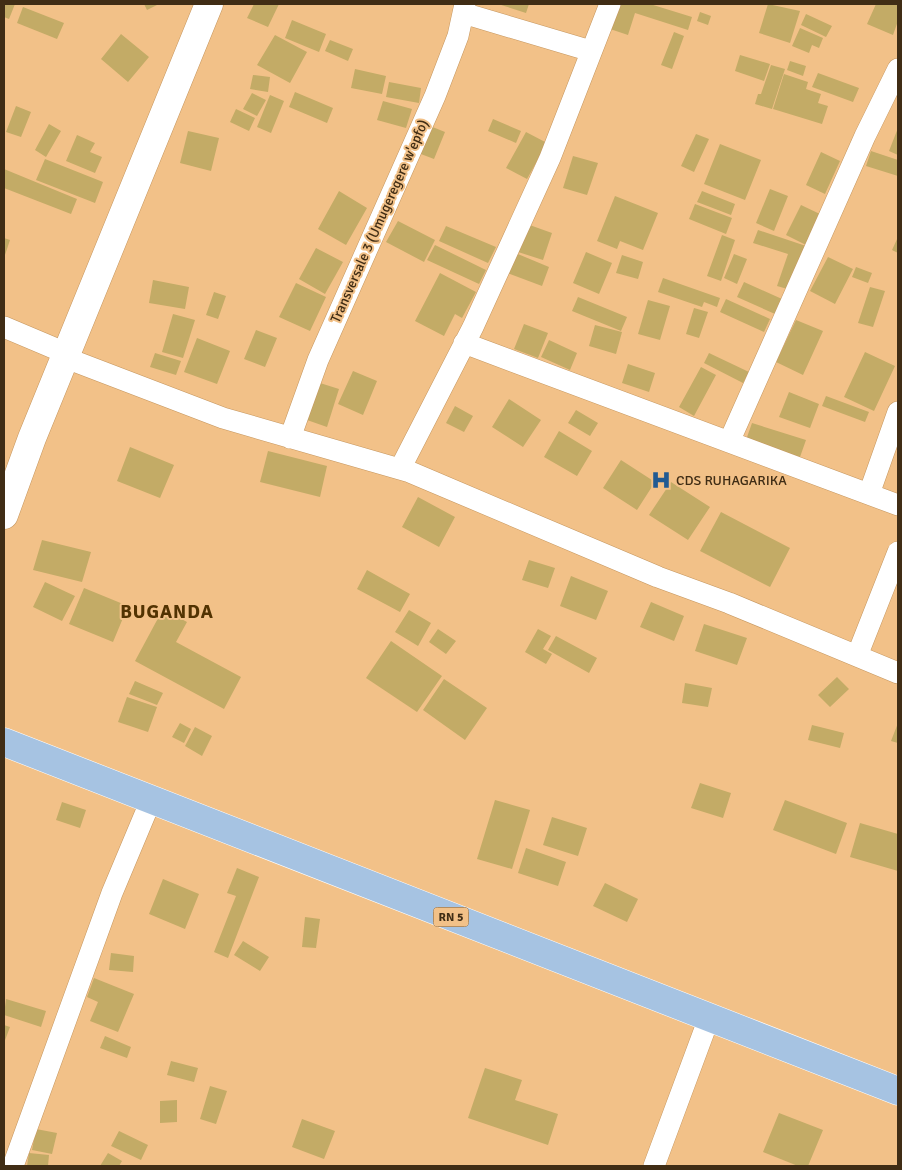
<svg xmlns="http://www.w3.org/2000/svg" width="902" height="1170" font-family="Signika,sans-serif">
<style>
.building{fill:#c3ab66}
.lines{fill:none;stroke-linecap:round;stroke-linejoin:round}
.street-casing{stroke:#c5965e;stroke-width:22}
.secondary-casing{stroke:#c5965e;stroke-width:29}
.primary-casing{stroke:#fff;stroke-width:29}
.street{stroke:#fff;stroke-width:21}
.secondary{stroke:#fff;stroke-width:28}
.primary{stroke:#a6c3e2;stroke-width:28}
.labels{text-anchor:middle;stroke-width:4;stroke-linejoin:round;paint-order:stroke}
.shield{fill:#f2c188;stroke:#755938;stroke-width:1}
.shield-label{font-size:12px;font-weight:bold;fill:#402d15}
.street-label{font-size:14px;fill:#402d15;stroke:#f2c188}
.poi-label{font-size:14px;fill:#402d15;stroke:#f2c188;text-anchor:start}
.district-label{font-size:19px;font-weight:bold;letter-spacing:1px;fill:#523302;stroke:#f2c188}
</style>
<rect width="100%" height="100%" fill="#f2c188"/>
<path class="building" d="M4,4H15L9,19L4,17Z
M144,4H159L147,10Z
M254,4H279L268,27L247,18Z
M498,4H529L526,13Z
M614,4H650L692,17L688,30L635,13L628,35L607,28Z
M768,4L800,11L790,43L759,33Z
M876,4H898V21L893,35L867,24Z
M23,7L64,23L57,39L17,23Z
M700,12L711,16L708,25L697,21Z
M806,14L832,26L826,37L801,25Z
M292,20L326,34L319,52L285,38Z
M800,28L823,38L819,48L812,45L809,53L792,46Z
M674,32L684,36L672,69L661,65Z
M121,34L149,57L128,82L101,59Z
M275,35L307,52L290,83L257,65Z
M330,40L353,49L348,61L325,51Z
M740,55L770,64L764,81L735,71Z
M790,61L806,66L803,76L787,70Z
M771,65L785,69L772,109L755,104L758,94H761Z
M355,69L386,76L382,94L351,88Z
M818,73L859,88L853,102L812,87Z
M784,74L808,82L806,89L821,94L818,103L828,106L822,124L773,109Z
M253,75L270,77L268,92L250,89Z
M389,82L421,88L419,103L386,97Z
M295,92L333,108L327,123L289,107Z
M252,93L266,100L257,116L243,109Z
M270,95L284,101L271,133L257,127Z
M383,101L412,109L406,128L377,120Z
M16,106L31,112L21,137L6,132Z
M236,109L255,118L249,131L230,122Z
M493,119L521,131L516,143L488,131Z
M49,124L61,131L46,157L35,150Z
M425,124L445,132L434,159L413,151Z
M898,128V155L889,151Z
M188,131L219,138L211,171L180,163Z
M526,132L547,143L527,179L506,168Z
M696,134L709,139L694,172L681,166Z
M77,135L95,143L90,152L102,157L95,173L66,161Z
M720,144L761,160L745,200L704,184Z
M871,151L898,160V176L866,166Z
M821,152L840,161L825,194L806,185Z
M573,156L598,163L587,195L563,188Z
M45,159L103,182L95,203L36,180Z
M4,169L77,199L71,214L4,188Z
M770,189L788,196L774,231L756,223Z
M339,191L367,208L346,245L318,229Z
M702,191L735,204L731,215L697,202Z
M615,196L658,213L643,250L620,241L617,249L597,241Z
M695,204L732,218L726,234L689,219Z
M801,205L822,215L808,246L786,235Z
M398,221L435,240L424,262L386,242Z
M524,223L552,233L543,260L515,251Z
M446,226L496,247L488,263L439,241Z
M758,230L806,246L791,290L777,286L788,254L753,243Z
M722,235L735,240L721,281L707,276Z
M898,237V253L892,250Z
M4,238L10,240L4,258Z
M435,245L486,270L479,284L427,260Z
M316,248L343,262L325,294L299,279Z
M513,252L549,267L542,286L505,272Z
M586,252L612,263L599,294L573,283Z
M734,254L747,259L737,284L724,278Z
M622,255L643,262L638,279L616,273Z
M828,257L853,269L835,304L810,291Z
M856,267L872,273L868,283L852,277Z
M440,273L476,292L462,318L455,314L444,336L415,321Z
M663,278L720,298L717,307L704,302L702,307L658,292Z
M153,280L189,287L185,309L149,303Z
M744,282L782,299L775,314L737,297Z
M296,283L326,297L310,331L279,317Z
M870,287L885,291L873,327L858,323Z
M214,292L226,296L218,319L206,315Z
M578,297L627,317L621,331L572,311Z
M726,299L770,319L764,332L720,312Z
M648,300L670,306L660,340L638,334Z
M694,308L708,312L699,338L686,334Z
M173,314L195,320L183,358L162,352Z
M796,320L823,331L803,375L776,362Z
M524,324L548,333L538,358L514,349Z
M595,325L622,332L616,354L589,346Z
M256,330L277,338L265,367L244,359Z
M197,338L230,351L217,384L184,372Z
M549,340L577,353L570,370L541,357Z
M865,352L895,366L874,411L844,397Z
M155,353L181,361L176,375L150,367Z
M709,353L749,372L743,383L704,363Z
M628,364L655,373L649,392L622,383Z
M701,367L716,375L694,416L679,407Z
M353,371L377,381L363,415L338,404Z
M320,383L339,389L327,427L307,420Z
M789,392L819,404L810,428L779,417Z
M826,396L869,412L865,422L822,406Z
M509,399L541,420L523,447L492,427Z
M455,406L473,416L464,432L446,423Z
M576,410L598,423L590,436L568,423Z
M752,423L806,440L800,457L746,440Z
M559,431L592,451L577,476L544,457Z
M130,447L174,465L160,498L117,481Z
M268,451L327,466L320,497L260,482Z
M621,460L655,482L637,510L603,488Z
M671,482L710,507L688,540L649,515Z
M418,497L455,517L439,547L402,527Z
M721,512L790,548L770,587L700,551Z
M42,540L91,552L82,582L33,570Z
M529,560L555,568L548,588L522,580Z
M367,570L410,594L400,612L357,589Z
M571,576L608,591L596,620L560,606Z
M45,582L75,596L62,621L33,607Z
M84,588L128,606L113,642L69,624Z
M651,602L684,616L674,641L640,627Z
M163,609L187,622L176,642L241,677L224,709L135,661Z
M409,610L431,623L418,646L395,632Z
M704,624L747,638L737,665L695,651Z
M438,629L456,641L446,654L429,642Z
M538,629L551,636L543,649L552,654L546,664L525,652Z
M556,636L597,658L589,673L548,650Z
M391,641L442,676L417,712L366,678Z
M837,677L849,689L830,707L818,695Z
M444,679L487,708L465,740L423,710Z
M135,681L163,693L157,705L129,694Z
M685,683L712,688L708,707L682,703Z
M127,697L157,707L148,732L118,722Z
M180,723L191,729L184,743L172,737Z
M898,723V743L891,741Z
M812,725L844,733L840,748L808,740Z
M195,727L212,736L202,756L185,746Z
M700,783L731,793L723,818L691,808Z
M495,800L530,810L512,869L477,859Z
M785,800L847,823L836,854L773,830Z
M62,802L86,810L80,828L56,820Z
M552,817L587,828L578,856L543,845Z
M860,823L898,834V871L850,857Z
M526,848L566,862L558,886L518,873Z
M237,868L259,877L228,958L214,952L236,896L227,893Z
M163,879L199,894L185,929L149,914Z
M605,883L638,899L627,922L593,906Z
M305,917L320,919L316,948L302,947Z
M243,941L269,957L260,971L234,955Z
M111,953L134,956L133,972L109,970Z
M94,978L134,994L118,1032L90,1021L98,1002L87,997Z
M6,999L46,1011L41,1027L4,1015Z
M4,1025L10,1027L4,1043Z
M105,1036L131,1047L127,1058L100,1048Z
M171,1061L198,1068L194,1082L167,1075Z
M485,1068L522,1080L515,1100L558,1114L548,1145L468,1118Z
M210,1086L227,1091L216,1124L200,1119Z
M177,1100V1122L160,1123V1101Z
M779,1113L823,1130L808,1166H798L763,1152Z
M302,1119L335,1131L324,1159L292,1147Z
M36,1129L57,1133L52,1154L32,1150Z
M119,1131L148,1145L141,1160L111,1146Z
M29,1153L49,1155L48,1166H27Z
M108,1153L122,1161L119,1166H100Z"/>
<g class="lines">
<defs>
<path id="street" d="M463,13L591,51
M4,327L68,354
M464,343L898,505
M66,358L223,418L410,472L658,577L729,603L898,673
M290,438L318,360L435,96L458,36L465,4
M729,442L865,136L898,69
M400,469L473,327L550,158L610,4
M869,494L898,412
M857,656L898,552
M13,1166L112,893L151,800
M654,1166L709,1018"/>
<path id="secondary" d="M4,515L32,438L209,4"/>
<path id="primary" d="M4,742L898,1091"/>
</defs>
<use href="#street" class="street-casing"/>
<use href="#secondary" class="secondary-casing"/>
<use href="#primary" class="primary-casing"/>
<use href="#street" class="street"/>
<use href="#secondary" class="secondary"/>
<use href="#primary" class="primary"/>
</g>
<defs>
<symbol id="hospital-bare" viewBox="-9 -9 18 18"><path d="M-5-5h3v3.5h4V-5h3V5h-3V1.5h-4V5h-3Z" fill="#215a92" stroke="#f2c188" stroke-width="2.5" paint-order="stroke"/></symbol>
</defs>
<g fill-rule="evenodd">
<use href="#hospital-bare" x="647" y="466" width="28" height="28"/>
</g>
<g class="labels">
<rect class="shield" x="433.5" y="907.5" width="35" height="19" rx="4"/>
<g class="shield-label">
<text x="451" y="921">RN 5</text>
</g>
<g class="street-label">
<text transform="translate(379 221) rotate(-66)" y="5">Transversale 3 (Umugeregere w'epfo)</text>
</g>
<g class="poi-label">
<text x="676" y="485">CDS RUHAGARIKA</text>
</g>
<g class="district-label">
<text x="167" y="618">BUGANDA</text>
</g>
</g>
<rect width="902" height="1170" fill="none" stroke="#402d15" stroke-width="10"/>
</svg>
